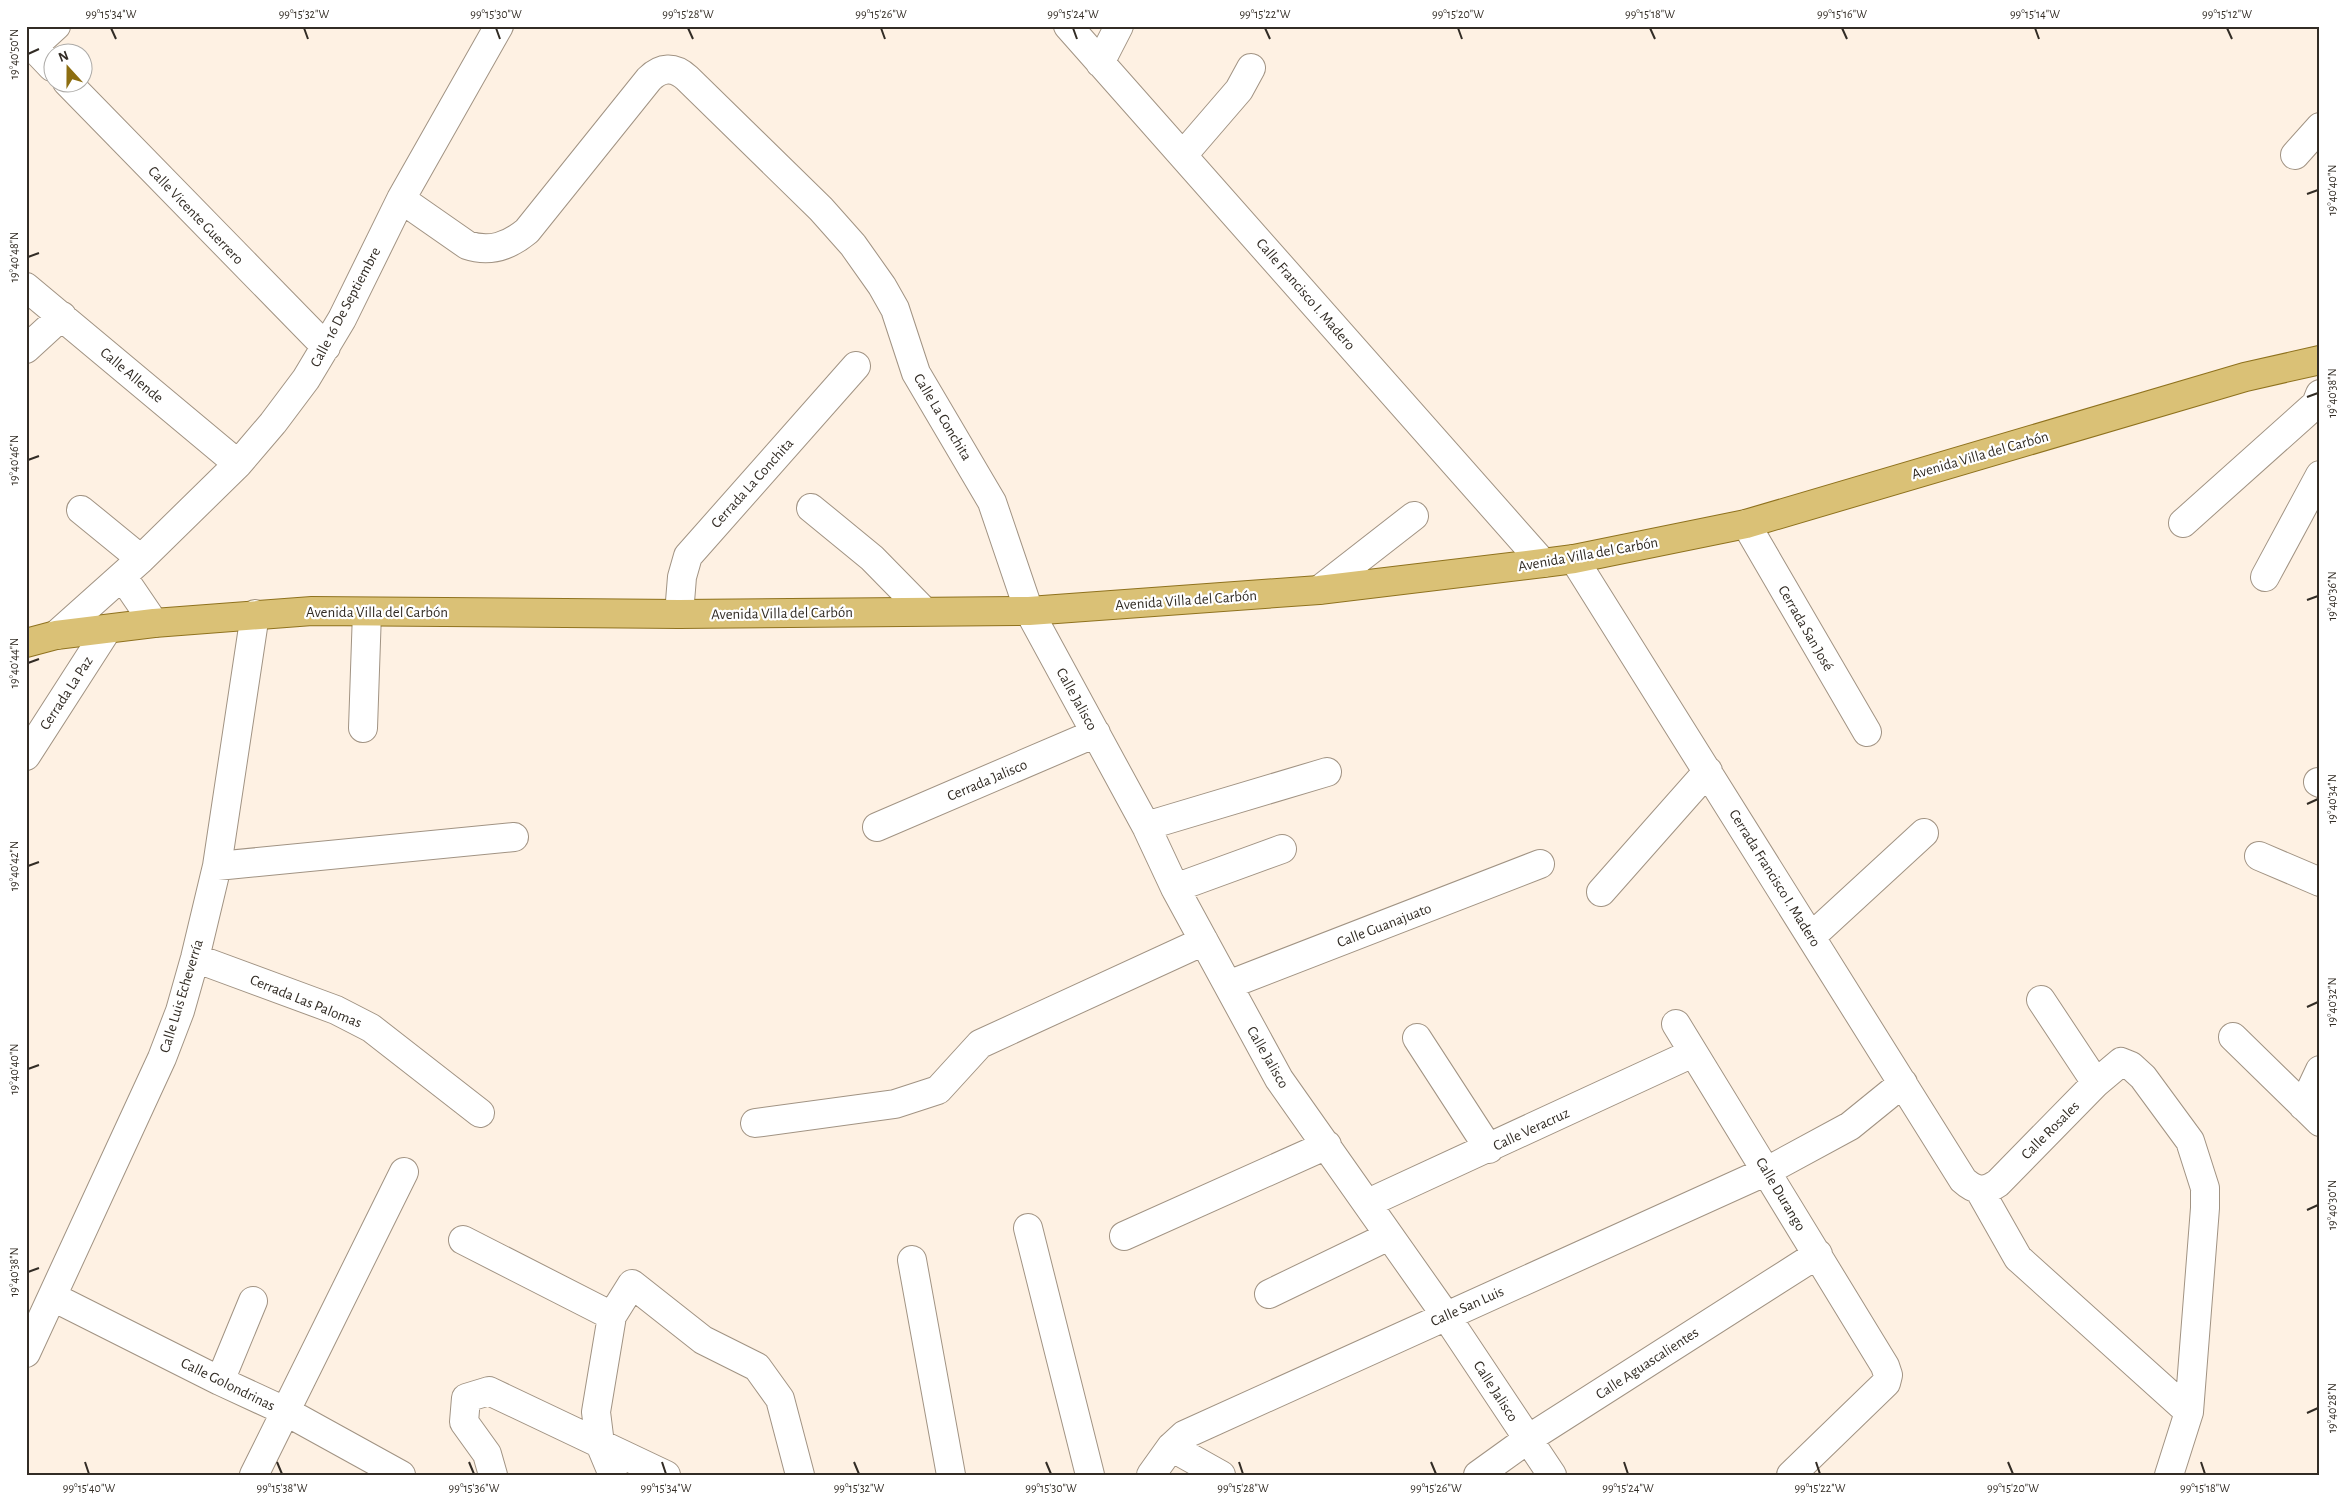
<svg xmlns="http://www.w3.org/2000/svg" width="2346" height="1501" font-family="'Alegreya Sans',sans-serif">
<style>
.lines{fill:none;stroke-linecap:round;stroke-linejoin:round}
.minor-casing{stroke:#a19383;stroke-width:30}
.major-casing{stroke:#8f721e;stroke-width:30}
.minor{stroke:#fff;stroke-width:28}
.major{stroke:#dac176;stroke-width:28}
.ticks{fill:none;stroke:#322c25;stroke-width:2}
.labels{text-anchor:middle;stroke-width:4.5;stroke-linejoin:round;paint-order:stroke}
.street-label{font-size:15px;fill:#322c25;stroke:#fff}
.neatline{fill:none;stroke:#322c25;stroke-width:2}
.ticks-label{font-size:12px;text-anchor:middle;fill:#322c25}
</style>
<rect width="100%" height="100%" fill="#fef1e3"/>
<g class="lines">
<defs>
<path id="minor" d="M29,26L33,47L52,67
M1068,26L1543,563
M26,49L33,47L56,26
M1100,63L1119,26
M67,82L326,347
M1183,155L1239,90L1251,68
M2295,155L2320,127
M401,199L467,245C490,253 509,246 527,231L649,79C661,67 674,66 687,78L821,209L853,245L882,286L895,309L916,373L992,502L1029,611L1146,826L1175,888L1279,1079L1446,1316L1552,1475
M26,287L238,464
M26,349L62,316
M811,508L872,558L924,611
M81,510L141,559
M2183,523L2316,404L2320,394
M1746,524L1867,732
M1574,559L1963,1180C1975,1191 1984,1193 1998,1183L2096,1083L2121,1062L2131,1066L2143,1077L2190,1141L2205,1188V1208L2189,1412L2169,1475
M122,576L154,623
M2265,577L2320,475
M1319,590L1414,516
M679,614L682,577L688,556L856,366
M56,635L141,559L238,464L273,423L306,379L342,319L401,199L499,26
M363,728L367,612
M26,756L107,630
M2318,782L2320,783
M1146,826L1327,772
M877,827L1096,733
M2259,856L2320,882
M217,866L514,837
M1175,888L1282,849
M1601,892L1708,771
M1812,936L1924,833
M195,958L336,1010L371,1028L480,1113
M1228,985L1540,864
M2041,1000L2096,1083
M1676,1024L1885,1366L1888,1375L1886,1383L1791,1475
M2233,1037L2320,1122
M1417,1038L1489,1149
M2303,1106L2320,1070
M755,1123L895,1104L938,1090L980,1044L1204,941
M1980,1191L2018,1258L2189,1412
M1368,1203L1693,1053
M1028,1228L1090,1475
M1124,1236L1327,1145
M463,1240L612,1316L632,1284L703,1340L757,1367L780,1399L800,1475
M912,1260L951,1475
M1269,1294L1389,1236
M53,1297L220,1381L285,1411L401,1475
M612,1316L596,1412L600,1444L613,1475
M26,1353L162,1058L180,1011L195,958L217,866L255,614
M220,1381L253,1301
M1171,1447L1221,1475
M254,1475L404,1172
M493,1475L487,1454L464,1422L466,1398L489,1391L666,1475
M1151,1475L1171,1447L1184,1435L1767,1171L1850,1126L1903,1083
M1478,1475L1528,1439L1818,1254"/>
<path id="major" d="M26,643L56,635L154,623L312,611L679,614L1029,611L1319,590L1543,563L1574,559L1746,524L2245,377L2320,360"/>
</defs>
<use href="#minor" class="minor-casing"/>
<use href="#major" class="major-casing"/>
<use href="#minor" class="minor"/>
<use href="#major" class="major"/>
</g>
<path class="ticks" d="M111,28L116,39M304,28L308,39M496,28L500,39M688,28L693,39M881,28L885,39M1073,28L1077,39M1265,28L1270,39M1458,28L1462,39M1650,28L1655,39M1842,28L1847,39M2035,28L2039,39M2227,28L2232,39M28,54L39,49M2307,194L2318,190M28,257L39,253M2307,397L2318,393M28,460L39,456M2307,600L2318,596M28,663L39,659M2307,804L2318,799M28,866L39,862M2307,1007L2318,1002M28,1069L39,1065M2307,1210L2318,1205M28,1272L39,1268M2307,1413L2318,1408M85,1462L89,1474M277,1462L282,1474M469,1462L474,1474M662,1462L666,1474M854,1462L859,1474M1046,1462L1051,1474M1239,1462L1243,1474M1431,1462L1436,1474M1624,1462L1628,1474M1816,1462L1820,1474M2008,1462L2013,1474M2201,1462L2205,1474"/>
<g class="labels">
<g class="street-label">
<text transform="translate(196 215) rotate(46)" y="5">Calle Vicente Guerrero</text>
<text transform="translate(1306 294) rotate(49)" y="5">Calle Francisco I. Madero</text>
<text transform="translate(345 307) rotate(-62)" y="5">Calle 16 De Septiembre</text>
<text transform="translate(132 375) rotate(40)" y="5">Calle Allende</text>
<text transform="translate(943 417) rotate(59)" y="5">Calle La Conchita</text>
<text transform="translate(1980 455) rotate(-16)" y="5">Avenida Villa del Carbón</text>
<text transform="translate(752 483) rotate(-48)" y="5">Cerrada La Conchita</text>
<text transform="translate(1588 554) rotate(-10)" y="5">Avenida Villa del Carbón</text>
<text transform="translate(1186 600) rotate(-4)" y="5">Avenida Villa del Carbón</text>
<text x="377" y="617">Avenida Villa del Carbón</text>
<text transform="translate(782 613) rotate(-1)" y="5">Avenida Villa del Carbón</text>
<text transform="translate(1806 628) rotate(60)" y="5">Cerrada San José</text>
<text transform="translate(66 693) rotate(-57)" y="5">Cerrada La Paz</text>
<text transform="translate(1077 699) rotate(61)" y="5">Calle Jalisco</text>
<text transform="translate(987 780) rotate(-23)" y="5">Cerrada Jalisco</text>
<text transform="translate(1775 878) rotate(58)" y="5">Cerrada Francisco I. Madero</text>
<text transform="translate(1384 925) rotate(-21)" y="5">Calle Guanajuato</text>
<text transform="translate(181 996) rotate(-73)" y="5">Calle Luis Echeverría</text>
<text transform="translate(306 1001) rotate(22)" y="5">Cerrada Las Palomas</text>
<text transform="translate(1268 1057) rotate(60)" y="5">Calle Jalisco</text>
<text transform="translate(1531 1129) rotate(-25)" y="5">Calle Veracruz</text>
<text transform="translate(2050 1130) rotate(-45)" y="5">Calle Rosales</text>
<text transform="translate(1781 1194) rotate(59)" y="5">Calle Durango</text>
<text transform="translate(1467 1306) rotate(-24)" y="5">Calle San Luis</text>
<text transform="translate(1647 1363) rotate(-33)" y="5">Calle Aguascalientes</text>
<text transform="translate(228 1384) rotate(26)" y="5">Calle Golondrinas</text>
<text transform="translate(1496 1391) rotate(57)" y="5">Calle Jalisco</text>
</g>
</g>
<rect width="2346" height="1501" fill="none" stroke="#ffffff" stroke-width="55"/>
<g transform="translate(68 68) rotate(339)"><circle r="24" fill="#ffffff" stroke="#adaba8"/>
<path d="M0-4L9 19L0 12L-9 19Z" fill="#8d6e11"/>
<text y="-8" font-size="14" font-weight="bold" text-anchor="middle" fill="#322c25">N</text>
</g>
<rect x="28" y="28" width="2290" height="1446" class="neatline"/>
<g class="ticks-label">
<text x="111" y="18">99°15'34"W</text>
<text x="304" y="18">99°15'32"W</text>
<text x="496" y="18">99°15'30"W</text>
<text x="688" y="18">99°15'28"W</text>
<text x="881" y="18">99°15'26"W</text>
<text x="1073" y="18">99°15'24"W</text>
<text x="1265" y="18">99°15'22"W</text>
<text x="1458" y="18">99°15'20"W</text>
<text x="1650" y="18">99°15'18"W</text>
<text x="1842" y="18">99°15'16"W</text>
<text x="2035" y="18">99°15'14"W</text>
<text x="2227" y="18">99°15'12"W</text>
<text transform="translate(14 54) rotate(-90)" y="4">19°40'50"N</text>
<text transform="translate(2332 190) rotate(-90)" y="4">19°40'40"N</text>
<text transform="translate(14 257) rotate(-90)" y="4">19°40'48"N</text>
<text transform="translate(2332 393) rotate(-90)" y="4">19°40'38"N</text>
<text transform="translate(14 460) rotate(-90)" y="4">19°40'46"N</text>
<text transform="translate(2332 596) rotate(-90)" y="4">19°40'36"N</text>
<text transform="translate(14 663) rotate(-90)" y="4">19°40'44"N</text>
<text transform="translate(2332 799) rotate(-90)" y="4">19°40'34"N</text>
<text transform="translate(14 866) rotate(-90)" y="4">19°40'42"N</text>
<text transform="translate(2332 1002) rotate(-90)" y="4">19°40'32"N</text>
<text transform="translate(14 1069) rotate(-90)" y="4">19°40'40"N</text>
<text transform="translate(2332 1205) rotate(-90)" y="4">19°40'30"N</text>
<text transform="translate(14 1272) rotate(-90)" y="4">19°40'38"N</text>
<text transform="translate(2332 1408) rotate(-90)" y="4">19°40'28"N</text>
<text x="89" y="1492">99°15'40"W</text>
<text x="282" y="1492">99°15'38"W</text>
<text x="474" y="1492">99°15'36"W</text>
<text x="666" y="1492">99°15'34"W</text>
<text x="859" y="1492">99°15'32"W</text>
<text x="1051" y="1492">99°15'30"W</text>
<text x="1243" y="1492">99°15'28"W</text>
<text x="1436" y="1492">99°15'26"W</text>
<text x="1628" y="1492">99°15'24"W</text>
<text x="1820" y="1492">99°15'22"W</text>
<text x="2013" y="1492">99°15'20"W</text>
<text x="2205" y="1492">99°15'18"W</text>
</g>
</svg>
